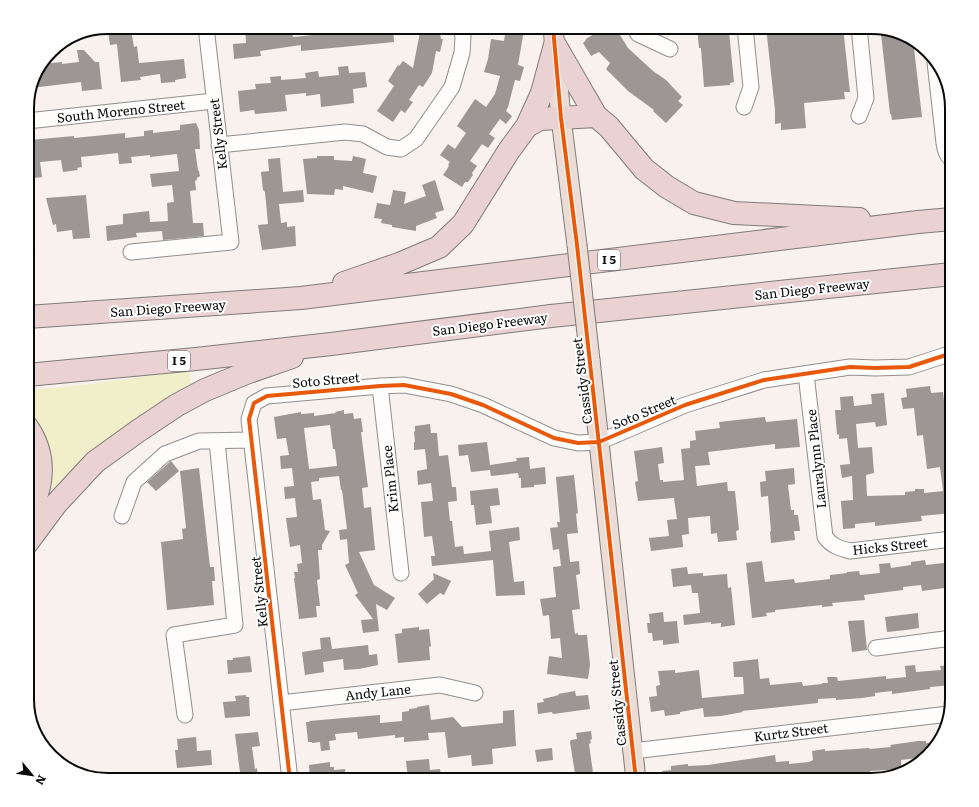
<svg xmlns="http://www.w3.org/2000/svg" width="979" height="807" font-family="Literata,serif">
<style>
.green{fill:#f1eeca}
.building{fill:#9c9694;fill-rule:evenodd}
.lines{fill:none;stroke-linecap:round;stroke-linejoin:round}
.minor-casing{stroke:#928e8c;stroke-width:17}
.major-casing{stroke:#7f7b7a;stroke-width:21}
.highway-casing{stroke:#7f7b7a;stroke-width:24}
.minor{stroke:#fefdfc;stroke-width:15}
.major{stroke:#ebddd6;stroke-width:19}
.highway{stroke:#ead2d2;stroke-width:22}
.major-bridge-casing{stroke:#7f7b7a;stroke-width:21;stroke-linecap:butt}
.major-bridge{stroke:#ebddd6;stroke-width:19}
.cycleway-casing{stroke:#fff;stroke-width:6}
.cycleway{stroke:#e8590c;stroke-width:4}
.labels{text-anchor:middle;stroke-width:4;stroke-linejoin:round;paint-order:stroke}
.shield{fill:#fff;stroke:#545454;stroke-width:1}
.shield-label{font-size:12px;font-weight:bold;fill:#0a0a0a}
.street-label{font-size:13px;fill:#0a0a0a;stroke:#fff}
.rim{fill:none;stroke:#0a0a0a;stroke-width:2}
</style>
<rect width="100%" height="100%" fill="#f9f1ed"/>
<path class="green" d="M190,370L191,387L132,421L101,446L56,492L48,488L37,424L27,413V390L84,385Z"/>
<path class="building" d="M245,27H292L293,37L313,35V27H345V29L359,27L360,30L393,27L394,42L301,51V45L260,51L261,56L234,59L233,44L246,43Z
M421,27H439L441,39H443L440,52L436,51L432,73L423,87L419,85L409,100L413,102L405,113L401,110L393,122L377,111L394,86L388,81L398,65L399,66L403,61L413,68Z
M605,27H615L628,48L653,71L666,80L682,97L678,101L683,105L666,123L653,111L654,110L628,91L606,69L610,63L599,52L591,56L583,43L586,40V39Z
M703,27H728V31H729L734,82L730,83V85L704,87L701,48H699L697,28Z
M766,27H843L850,92H844L845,99L804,103L806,128L781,130V123L775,124V110Z
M506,28L524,30L518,65L524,67L520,81L515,80L508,107L506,111L512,116L506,124L500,119L489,134L495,138L488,148L482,144L470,161L477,166L472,173L473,175L468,182H465L462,187L443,175L449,166L448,165L450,162L440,155L448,144L455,149L466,133L457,126L475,99L486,107L495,94L500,76L484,72L488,59L491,39L504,41Z
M122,30H131L134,47L137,46L139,63L184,59L186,78L175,80V82L161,83L160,74L140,77L141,80L121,82L117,44L110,45L108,31Z
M898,32L902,33L913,40L922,117L892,120L891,114H890L881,34Z
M77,50H84L95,62H99L102,89L82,91L81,82L31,88L35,72L41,64L62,62V64L79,62Z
M348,66L349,73L365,72L367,87L353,89L354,103L321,107L320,94L306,96V93L285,95L287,111L255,114L254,110L240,112L238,91L256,89L255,84L271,83L270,77L281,76V80L306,78L305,73L318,71L319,77L339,75L338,67Z
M196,123L199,130L200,149H195L198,170L199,171L200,176L197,178V180L195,181L196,190L190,191L193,223H203L204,236L163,240L162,231L136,233L137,237L107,241L106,226L123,224V214L149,211L150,222L168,221L167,203L174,202L172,185L152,187L150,174L179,171L177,154L150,157V155L131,157L132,163L119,164L118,153L81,157L82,167L77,168L78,170L63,172L61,160L40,162L42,177L27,179V152H31L30,140L74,136V138L125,133V138L144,136V131L153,130V133L180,130V125Z
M317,156H334V160L352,161L353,156L366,159L363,173L377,176L373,193L343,186V190L335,189L334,195L307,194L303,159L317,158Z
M280,158L283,192L303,190L304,202L279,204L281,223L287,222V227L295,226L296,246L262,250L258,225L268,224L265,192L263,190L261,172L269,171L268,159Z
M435,180L444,210L435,213L437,218L416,226V231L392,227V225L381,223L382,219L374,218L377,203L390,205L393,190L406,192L404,204L426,196L422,185Z
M86,195L90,238L73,239L72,230L57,232L56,224L53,225L46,198Z
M930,386L931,393L943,392L946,419H950L952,450H949L951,472H952V513L921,516L922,521L875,526V522L855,524V528L843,529L841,501L853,500L852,476L842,478L840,465L850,464L847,438L839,439V434L837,435L835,410H841L840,397L853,396L854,406L872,404L871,394L884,393L887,425L876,427L875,422L856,424L858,448L872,447L874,473L866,475L867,496L905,495V492L915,491V489H924V493L943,491L940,467L927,469L923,435L917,436L914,408L903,409L901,398L907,397L906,389Z
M344,410V414L353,413L354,419L361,418L363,432H361L368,487L362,488L364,508L371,507L375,550L359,552L374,585L395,598L387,610L376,604L379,631L363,633L361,620L373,619L355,595L358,593L345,565L349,563L347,539L340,540L339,530L347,529L342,490H341L339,476L319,478V481L311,482L313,500L321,499L325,530L330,531L322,545V550H318L320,579L317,580L320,606H316L317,617L299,619L294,578H295L294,572H298L297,564L302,563L300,545L290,547L286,518L297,517L295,498L285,499L284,487L294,486L292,468L281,469L280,456L289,455L286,438L277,439L274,417L301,412V414L314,413V416L336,413L335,412ZM330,425L333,449H335L337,466L309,469L304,428Z
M765,417L766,422L797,419L800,447L775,449V444L708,452L710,465L695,466L697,486L727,482L728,491H735L739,530L736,531L737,540L718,542L717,533L711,534L710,516L688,518L689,534L682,535L683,547L651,551L649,538L669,536L667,520L677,519L674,498L638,501L635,482L638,481L634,451L662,447L664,463L658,464L660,480H663V482L684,480L681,449L690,448V441L696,440L695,431L720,428L719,422Z
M430,424L431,433H437L439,456L448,455L452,487H456L457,501L448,502L450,521H452L455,547L463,546L464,554L491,551L489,531L519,527L520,540L509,542L514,582L524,581L525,595L496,596L493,560L432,566L431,556H435L432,536L424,537L421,502L433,501L431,483L418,485L417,471L427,469L425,449L414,450V442H415L414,432L415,431V426Z
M487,442L490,465L517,461L516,458L529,457L530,469L545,467L546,484L534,485V487L521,488V478H519L518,473L491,476L490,470L471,472L468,455L459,456L458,445Z
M171,461L179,471L156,491L147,482Z
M199,468L210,567H214L215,581H212L214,605L167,610L161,542L183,539L182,529L186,528L180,471Z
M794,468L795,484L788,485L791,510H794V515H798L800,531H794L795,540L771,543L770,532L771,531L768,496L761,497L760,482L766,481L765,471Z
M574,475L578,513L576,514L578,533L567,534L570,562L579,561L580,574L576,575L580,609L572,610L575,634L578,633V635H587L590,665L588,679L547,674L549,656L562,658L560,638L551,639L549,615L543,616L540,599L556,597L553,567L561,566L559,549L553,550L550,528L558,527L557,522H560L556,477Z
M498,488L500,505L490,506L492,523L476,525L474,505H471L470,491Z
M925,560L926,565L952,562V587L922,591L921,585L903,587V590L864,595L865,600L832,603L833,606L822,607V605L775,610V612L766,613L767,616L752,618L746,563L762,561L765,582L794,579L795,583L830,579V575L847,573V572L859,571L860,575L880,573L879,564L890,563L891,568L911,565V562Z
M687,567L688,574L703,573V576L727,574L728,588L731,587L735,625L721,627V623L711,624V622L684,625L683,615L700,613L698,593H692L691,585L673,587L671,569Z
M433,573L451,581L444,595L440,593L427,604L418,594L434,579Z
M663,612L664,622L677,621L679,643L663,645V640L653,641L652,633H648L647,623H650L649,614Z
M918,613L919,628L906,630L887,632L885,617Z
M864,620L867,650L852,652L848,621Z
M419,627V630L429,629L431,646L429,647L430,660L398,663L395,634L402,633V629Z
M330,637L332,649L368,645L369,655L377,654L378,665L359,669L344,670L343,659L323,662L324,672L305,675L302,652L321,649L320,638Z
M250,656L252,672L228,674L227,660H233V658Z
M758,659L760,679L769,678L770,685L802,682L803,686L822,684V683H828L827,677H837L838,681L886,676V679L906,677L905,666L915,665L916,672L941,670L940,666L950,665L951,672H952V685L930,687V689L892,694V691L875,693V696L862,698L836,700V698L818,699V703L742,711L743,712L721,716L704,717L703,708L680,712V714L665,716L664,710L651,712L649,697L657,696L656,686L660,685L658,671L675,670V673L699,670L702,698L744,694L743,677H734L733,662Z
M575,691L576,696L588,695L590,709L553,714L552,712L538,714L537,703L544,702L543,699L559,695L558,694Z
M246,695V697H249L250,716L225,718L223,702L236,701L235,696Z
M429,705L431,720L453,717L462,727L503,723V711L514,710L516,746L492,749L493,764L472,766L471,755L448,758L445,732L428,733L429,740L404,742V737L395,738V735L358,739L357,732L335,734L336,740L329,741L330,750L321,751L320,742L312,743V742H308L306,722H310L309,721L380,715V723L402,721V712L409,711V709L417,708V707Z
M591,731L592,739L590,740L591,743L589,744L594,780H576L570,742L571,740L577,739L576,733Z
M258,732L260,746L252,747L255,769L257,768L258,780H241L235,734Z
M196,737L197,751L211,750L212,765L177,768L175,750H178L177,739Z
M918,741H926V743L938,742L932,753L925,757L901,760L902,774L888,777L887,770L870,771L871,780H663L662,771L671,770V766L688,764V766L708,765L775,755L776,762L789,761V764L809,762L813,760L812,751L825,749V751L840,750L869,748L870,749L891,747L890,745Z
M552,748L553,760L537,762L535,750Z
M429,759L430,770L440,769L442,780H426V779L408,780L406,761Z
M330,762V767H334V770L345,769L346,780H318V777L310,778L309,765Z"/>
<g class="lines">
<defs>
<path id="minor" d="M634,27L638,34L670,49
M935,62L944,143C945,149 946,156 952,159
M744,107L751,87L745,27
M859,116L866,98L859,27
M27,121L214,101
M219,145L345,132L363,134L387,147L401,149L416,139L452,87L462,53L463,37L461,27
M131,252L231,242L206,27
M806,374L825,537C832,546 839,548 850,551L952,539
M380,386L401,573
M122,516L134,482L165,454L199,441L251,440
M876,648L952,638
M281,703L440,685L475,693
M185,715L174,635L235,625L217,441
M633,751L949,714
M290,780L249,419L254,403L267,396L380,386L404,385L451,394L483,405L554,438L578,443L599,442L685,405L764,380L850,367L875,368L909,367L952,353"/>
<path id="major" d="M553,27L561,118L577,245
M590,360L636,780"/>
<path id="highway" d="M555,45L596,116L609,127L644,169L667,187L694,203L734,213L859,219
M527,126L542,93L555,45
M344,283L399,264L439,247L463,224L508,152L527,126L540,119L596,116
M27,317L301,298L918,222L952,219
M27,375L196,359L331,344L551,316L952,274
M27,514C45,487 46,454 27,427
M27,543L56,504L95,462L138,431L177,405L205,390L246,373L292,357"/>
</defs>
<use href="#minor" class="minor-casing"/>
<use href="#major" class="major-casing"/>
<use href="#highway" class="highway-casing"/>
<use href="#minor" class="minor"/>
<use href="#major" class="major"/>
<use href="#highway" class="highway"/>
<defs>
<path id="major-bridge" d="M577,245L590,360"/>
</defs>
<use href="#major-bridge" class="major-bridge-casing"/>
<use href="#major-bridge" class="major-bridge"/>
<defs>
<path id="cycleway" d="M553,27L561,118L577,245L636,780
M290,780L249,419L254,403L267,396L380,386L404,385L451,394L483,405L554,438L578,443L599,442L685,405L764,380L850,367L875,368L909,367L952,353"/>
</defs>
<use href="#cycleway" class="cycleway-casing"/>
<use href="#cycleway" class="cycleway"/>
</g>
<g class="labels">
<g class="shield">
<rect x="598" y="250" width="22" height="20" rx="3"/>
<rect x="168" y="351" width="22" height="20" rx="3"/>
</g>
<g class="shield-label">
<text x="609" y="264">I 5</text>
<text x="179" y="365">I 5</text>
</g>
<g class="street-label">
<text transform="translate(121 111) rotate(-6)" y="5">South Moreno Street</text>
<text transform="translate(218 134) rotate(-97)" y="5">Kelly Street</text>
<text transform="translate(812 289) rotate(-6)" y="5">San Diego Freeway</text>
<text transform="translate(168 308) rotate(-4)" y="5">San Diego Freeway</text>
<text transform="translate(490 324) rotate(-7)" y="5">San Diego Freeway</text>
<text transform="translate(326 380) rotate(-5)" y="5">Soto Street</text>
<text transform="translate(582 381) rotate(-97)" y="5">Cassidy Street</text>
<text transform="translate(644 412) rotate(-23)" y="5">Soto Street</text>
<text transform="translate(816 459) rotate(-96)" y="5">Lauralynn Place</text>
<text transform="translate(390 479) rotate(-96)" y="5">Krim Place</text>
<text transform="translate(890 546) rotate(-6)" y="5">Hicks Street</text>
<text transform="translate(259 592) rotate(-96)" y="5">Kelly Street</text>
<text transform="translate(378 692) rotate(-6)" y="5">Andy Lane</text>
<text transform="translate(617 703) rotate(-96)" y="5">Cassidy Street</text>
<text transform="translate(791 732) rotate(-7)" y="5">Kurtz Street</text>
</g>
</g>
<path d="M0 0H979V807H0ZM108 34H871A74 74 0 0 1 945 108V699A74 74 0 0 1 871 773H108A74 74 0 0 1 34 699V108A74 74 0 0 1 108 34Z" fill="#fff" fill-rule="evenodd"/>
<path class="rim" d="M108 34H871A74 74 0 0 1 945 108V699A74 74 0 0 1 871 773H108A74 74 0 0 1 34 699V108A74 74 0 0 1 108 34Z"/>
<g transform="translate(32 775) rotate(119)" stroke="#ffffff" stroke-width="3" paint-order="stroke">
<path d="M0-3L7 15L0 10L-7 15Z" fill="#0a0a0a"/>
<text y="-6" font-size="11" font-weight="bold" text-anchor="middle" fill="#0a0a0a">N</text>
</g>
</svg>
